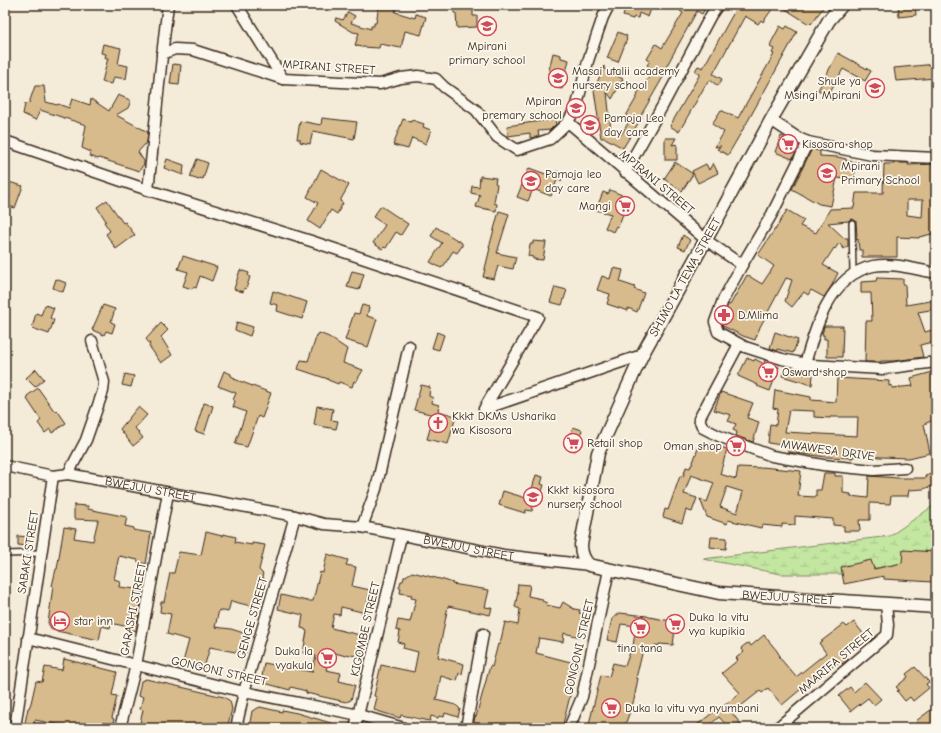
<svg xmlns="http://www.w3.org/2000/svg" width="941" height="733" font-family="'Comic Neue',sans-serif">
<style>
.wetland{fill:url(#wetland-marsh);stroke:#7f8860}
.building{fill:#d7bb8c;stroke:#3b2a1e;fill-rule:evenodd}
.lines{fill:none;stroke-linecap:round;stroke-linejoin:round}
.service-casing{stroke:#3b2a1e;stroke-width:8}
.minor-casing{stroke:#3b2a1e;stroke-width:13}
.tertiary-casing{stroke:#3b2a1e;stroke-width:15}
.service{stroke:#fbf7ec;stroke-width:5}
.minor{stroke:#fbf7ec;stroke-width:10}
.tertiary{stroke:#fbf7ec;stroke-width:12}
.labels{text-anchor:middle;stroke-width:3.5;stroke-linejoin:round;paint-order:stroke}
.poi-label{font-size:12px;fill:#3b2a1e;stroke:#fbf7ec;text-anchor:start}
.street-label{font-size:12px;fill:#3b2a1e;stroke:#fbf7ec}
</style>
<defs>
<pattern id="wetland-marsh" width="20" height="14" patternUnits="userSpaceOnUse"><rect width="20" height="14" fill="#c3e7a1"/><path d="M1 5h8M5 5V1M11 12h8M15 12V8" fill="none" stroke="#a8c68a"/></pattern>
</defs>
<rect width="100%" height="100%" fill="#f4ebd9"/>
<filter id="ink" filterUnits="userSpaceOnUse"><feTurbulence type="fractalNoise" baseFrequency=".025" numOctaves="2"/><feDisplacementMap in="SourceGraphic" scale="8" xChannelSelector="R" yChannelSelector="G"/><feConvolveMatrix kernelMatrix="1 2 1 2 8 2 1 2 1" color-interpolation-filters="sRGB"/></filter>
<g filter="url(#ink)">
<path class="wetland" d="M936,504V557L843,574H781L703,559L890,536Z"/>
<path class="building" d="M379,5H397L395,12L415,18L416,14L426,17L421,35L405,31L401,48L380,44L379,48L361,47L355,45L359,33L353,32L335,21L336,18L343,20L348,12L355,16L351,23L371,29V26H374V23H376Z
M457,5H473V16H477V27L457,28L456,13H454V6Z
M621,5H641L651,9L648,17L639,13L638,18L634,17L633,19L623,16L626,7Z
M683,5H707L702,14L697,11L666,67L667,68L665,71L666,72L640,117H642L623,148L605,138H601L594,90L604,66V69L623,79L612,99L607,92L611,131L621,135L630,120L626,116L638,95L637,94L641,88H642L653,70L647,65L650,61L647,59L656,44L662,48L683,13L680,11Z
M738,5H775L763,22L761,20L758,24L745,16L713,74L722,79L718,86L710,80L707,84H706L679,132L670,126L700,74L695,71L698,66L703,68Z
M779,5H793L798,9L801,5H825L811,24L810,23L809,24Z
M898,5H915L916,15L899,17Z
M780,26L785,29L787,26L797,32L749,119L728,155L717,149L721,146L715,147L724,132L712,124L721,110L732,116V115L738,118L774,54L772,53L774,49L770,47L771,43Z
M618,32L627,36L626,38L627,39L618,62L607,58Z
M103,44L121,48L118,64L128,66L126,79L114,77L112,84L102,82L108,58H105L106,54L101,53Z
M553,53L561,55V58L569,60L562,89L551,86L554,76L548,74Z
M838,53L871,71L865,81L843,69L828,95L818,90Z
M173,64L181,65L179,85L170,84Z
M936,64V78L896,81L894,68Z
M35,86H44L46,102L57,105L58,104L69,108L72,99L90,105L91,99L109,111L118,95L130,100V103L128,108L116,115L148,132L147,142L138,152L144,161V164L139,171L99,158L98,159L90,156L91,152L82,148L86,125L40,110L36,120L23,114L25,104L29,103Z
M322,118L357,122L354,139L313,131L310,144L300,142V139H297L300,121L321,125Z
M403,119L411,122L412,120L424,124L423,127L431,130L426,144L412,138L408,149L393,145Z
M555,119L556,124L550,130L538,131L539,136L530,138V133L508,136L507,126Z
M781,136L799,146L792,159L775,152Z
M665,138H676L672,145L677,144V160H665Z
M812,149L820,151V156L838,157L846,159V161L856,162L854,180L837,178L831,206L819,204L792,189Z
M167,159L184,165L183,175L164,168Z
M197,159L208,163L203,179L200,178L199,180L190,177Z
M675,162L693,174L682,191L664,179Z
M713,163L718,173L698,183L692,171L706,164L709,170Z
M894,163H909L908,165L936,164V233L919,237V238L897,237V257H862V250H859L858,239L856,240V237H857L856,221L852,219L848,221L828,223L844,238H848V246L844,249L839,243L835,249L834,248L823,265L838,273L832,285L824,297L811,290L808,295L804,292L792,307L785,301L792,280L786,278L760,327L755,340L743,336L723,326L722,322L728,304L730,305L747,275L762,284L774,266L758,255L775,229V230L787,210L804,220L800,226L816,233L830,209L854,208L856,193H883L884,164H894ZM907,200H923L922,217L907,215Z
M529,168L554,177L556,171L564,173L561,181L557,180L551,196L533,189L528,201L517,197Z
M321,169L349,185L340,201L343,203L337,214L331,210L320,229L308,221L318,203L307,197Z
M480,176L496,178L495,183L497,184L494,203L497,204L496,211L476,207L480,195L471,193L472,186L479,187Z
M5,181L23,186L15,208L5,205Z
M610,190L622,195L621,198L628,201L618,227L616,226L613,232L605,228L611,214L596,210L603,192L608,194Z
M107,200L123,223L125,222L135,235L116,249L106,234L110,231L104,222L106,221L97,207Z
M381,206L408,224L401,235L396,232L386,248L384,247L382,249L373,243L385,225L373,217Z
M499,211L509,214L497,253L516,257L513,269L498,266L494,279L483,277L490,248H489Z
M436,227L462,243V246L457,253L453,251L443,267H442L441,268L430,262L442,243L431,236Z
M683,235L690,240L685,250L678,247Z
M533,241L546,242L543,260L533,259V257L528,256L530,244H533Z
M183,256L217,267L212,281L200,276L196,288L193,287L192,289L183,286L188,272L178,269Z
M613,268L623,270L620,282L635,287L634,289L644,293L637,312L628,308V311L607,304L610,294L597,290L602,276L610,279Z
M240,270L249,273L248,276L250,277L246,289L244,288L243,292L234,289Z
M352,271L364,274L359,290L347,287Z
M877,278L903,279V284H905L906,305L936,300V309L918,312L925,332L936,329V341L920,345L923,357L894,361H881V362H865L866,321H872L871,293H861V282L876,281Z
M56,279L66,283L63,292L53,288Z
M555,287L567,290L562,305L550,302Z
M273,291L307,302L302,319L277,311L278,305L270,303Z
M45,305L54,308L50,318L54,320L49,334L32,328L36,313L41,315Z
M103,305L115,309L111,322L115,324L112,333L106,331L104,335L92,330Z
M362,305L369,307L367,316L377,319L368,347L345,340L354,313L359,314Z
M237,322L253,327L250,336L235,330Z
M161,323L168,330L161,337L172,355L161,363L149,346L150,344L146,339Z
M824,326H843L842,357H827V339H824V335H822Z
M437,332L444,335L439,350L432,348Z
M775,332L798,340L793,353L778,349L777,351L770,348Z
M319,333L329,337L347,349L343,363L363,370L356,382L354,381L352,387L339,382L338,384L328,380V379L298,369L301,360L308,361L317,335H318Z
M747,358L754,361L755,359L764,364L765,360L773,363V365L779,367L770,391L757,386L758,385L738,376Z
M36,369L44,379L35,387L26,378Z
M224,371L231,374V376L235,378L234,379L271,393L262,418L258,416L247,447L235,444L246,412L233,407L235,401L233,400L236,393L218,386Z
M936,371V419L924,424L930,453L909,458L853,456V458L826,457L788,452V446L768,443L770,424L776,425L778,409L773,408L775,390L811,397V400L836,402L837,378L889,381V386L892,385V388L913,386L911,378ZM789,410L814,411V417L830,418V417H858L857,436L785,432Z
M783,373L813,375L812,385L782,376Z
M125,374L134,376L131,387L122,385Z
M421,385L430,387L429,396L433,398L432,403L439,405L438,411L456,416L448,444L427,439L434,415L414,410Z
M38,388L55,412L57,410L66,423L52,433L50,429L45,433L38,423L41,420L27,399L28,398L27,396Z
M721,392L753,403L747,418L759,422L753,442L736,436L737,432L733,430L736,424L728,421L731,415L714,410Z
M204,403L213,406L204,434L195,431Z
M317,406L333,409L331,420L338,421L336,429L314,425Z
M138,407L147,415L135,428L143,438L133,446L120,429Z
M573,427L582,430L575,451L568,448L571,441L569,440Z
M700,443L706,445L707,443L727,449L720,474L736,479L738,467L762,468V467L801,471L798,496L816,497V490H821L824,473H835V476H843V493L851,494L850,496L868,498L869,476L898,478H926L925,476L936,472V485L923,489L909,490L908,496H891L890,504L870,503V520H859L860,531H844V526L833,525V519L795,516V525L782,524V527L762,525L761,528L728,520L727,524L707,517L700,499L707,502L714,483L691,475L684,494L697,498L692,512L686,510L682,523L663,517L665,509L668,510L680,476L683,477L686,467L690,468L691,465H692ZM727,487L743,492L737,513L720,507Z
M536,475L543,477L541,484L544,485L538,504L534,503L532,511L526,510L525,513L499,505L503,491L529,499Z
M74,505L88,506V509L127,517L125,526L134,528L133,530L151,533L146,564L138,562V560L119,556L114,579L120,581L119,587L136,589V591L143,592L136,631L127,629L128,627L111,623L110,628L102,626L99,640L52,630L48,623L53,586H52L56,569H57L64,527L76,529L74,538L93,541L98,520L74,519Z
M206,532L222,536L223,534L236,537L235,542L252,545V543L265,545L259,570L263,574L262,577L264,578L259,601H256L255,607L231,601L228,612L219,610L215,627L231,629L250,635L245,654L210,647L204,668L183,662L189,640L167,634L171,614L160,612L161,602H164L170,573H174L179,552L201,555Z
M18,536L29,537L28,546L18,545Z
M711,537L727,538L726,549L710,547Z
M903,550L936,552L933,582L884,579V576L844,584L841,567L871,560L874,569L902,563Z
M327,554L348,560L346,565L356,567L352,586L370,590L367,605L372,606L370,614L341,607L340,615L334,614L331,628L364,636V638L365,639L361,657L346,654V656L331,652L326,670L341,673L339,681L355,685L351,700L346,702L306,693V691L291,687L290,690L264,683L262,677L264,663L312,672L316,656L303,653L307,631L305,630V629L301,628L303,615L278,609L281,595L307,601H313L320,572L323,573Z
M412,572L444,580L453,583L452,584L489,590L485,607L492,608L490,615L448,606L438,657L464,664L462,674L459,673L457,681L441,676L436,700L456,705L460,709L458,717L445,713L444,717L439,716L438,718L431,716L430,721L401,715L400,718L374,710L377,697L374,696L381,665L414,672L418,652L403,648L404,644L398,642L400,631L396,630L398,620L410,622L416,599L411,598L412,595L400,593L401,588H399L401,581H403L404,577Z
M518,584L530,585L528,596L542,599V601L547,603L546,605L560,608L563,602L574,609L580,610L579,613L589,615L584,638L564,633L563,642L539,638L536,653L578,664L562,728H550L543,726V727L531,725L530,728H473L475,716L476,717L490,666L492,667L498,644H500L505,622L518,625L520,609L515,607L518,592H517Z
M620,613L647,616L649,617L676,622L673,645L659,644V646L655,645L654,652L643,650L636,678H638L634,700L624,728H615L608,726L607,728H588L601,675L609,677L613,663L625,666L630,652L632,653L636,626L621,624L617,642L607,640L612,619Z
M854,622L865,636L843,653L848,660L842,664L840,661L814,681L813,679L782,705L768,688L762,693L760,691L732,713L744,728H729L719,717L706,728H693L720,707L721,708L740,693L722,673L738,660L736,658L744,652L741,648L746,644L749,643L751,646L764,635L777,651L780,656L779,657L796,677L826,653L819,643L844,624L847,627Z
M64,659L117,672L112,695L117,696L112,718L114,719L112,728H76L35,720L33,728H24L28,708H29L31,703L36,681L42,682L45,667L62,670Z
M915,667L929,682L926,684L929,688L913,701L910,697L905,701L897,691L899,690L896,687L908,677L906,674Z
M146,679L224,697L230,701L232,709L227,728H162L140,723L143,710L140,709L143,697L138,696L141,681Z
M865,682L881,699L874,705L868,698L851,711L839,696L850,687L854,692Z
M936,706V728H921L916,721Z
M260,707L282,712V710L297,713L341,726L340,728H314L306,726V728H249L252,711Z"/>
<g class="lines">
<defs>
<path id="service" d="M852,223L853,273
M5,554L41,553"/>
<g id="minor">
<path d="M237,5L283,79"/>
<path d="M162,54L175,49L193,50L283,79L380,84L401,78L418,76L436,79L444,87L476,110L497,137L517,150L550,139L568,122L706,240L742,265"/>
<path d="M771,120L798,138L808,142L872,155L936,158"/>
<path d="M568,122L577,105L588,61L603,17L609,5"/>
<path d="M5,141L148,190L311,241L538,317L484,409L642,355"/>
<path d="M808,142L772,214L742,265L723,300L715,322L718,332L745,347L782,359L811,365L882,369L936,362"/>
<path d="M625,172L663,105L711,15L718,5"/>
<path d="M148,190C155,128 160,67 168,5"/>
<path d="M739,344L699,419L703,428L721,437L772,456L823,465L874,470L905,468"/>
<path d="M805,364C815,328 830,275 873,266C893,262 916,270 936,273"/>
<path id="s1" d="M5,466L53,476L68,474L295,516L324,524L362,527L503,555L589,565"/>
<path d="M68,474L86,440L103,391L104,382L92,341"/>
<path d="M362,527L376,489L409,346"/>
<path d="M28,638L244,692L359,715L404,728"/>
<path d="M15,728L53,476"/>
<path d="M120,728L136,665L168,493"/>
<path d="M236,728L244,692L295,516"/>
<path d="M355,728L401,536"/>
<path d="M466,728L483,634"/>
<path d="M569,728L582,697L609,570"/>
<path d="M777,728L887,635L888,625L886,604"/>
</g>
<g id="tertiary">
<path id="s2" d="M842,5L829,20L771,120L720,214L642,355L598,453L581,545C581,553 583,559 589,565L719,593L936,607"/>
</g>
</defs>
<use href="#service" class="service-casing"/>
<use href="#minor" class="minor-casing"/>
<use href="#tertiary" class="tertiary-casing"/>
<use href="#service" class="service"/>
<use href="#minor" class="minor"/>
<use href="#tertiary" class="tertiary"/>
</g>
</g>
<defs>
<symbol id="school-ring" viewBox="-11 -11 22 22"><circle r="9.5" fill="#fbf7ec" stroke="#d1495b" stroke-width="1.5"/><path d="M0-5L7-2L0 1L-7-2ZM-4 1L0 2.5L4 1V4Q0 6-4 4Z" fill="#d1495b"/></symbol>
<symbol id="supermarket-ring" viewBox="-11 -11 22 22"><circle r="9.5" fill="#fbf7ec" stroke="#d1495b" stroke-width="1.5"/><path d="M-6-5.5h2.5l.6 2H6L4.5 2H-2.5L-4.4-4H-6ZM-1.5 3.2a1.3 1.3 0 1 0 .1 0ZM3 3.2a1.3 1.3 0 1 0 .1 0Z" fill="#d1495b"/></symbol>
<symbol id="pharmacy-ring" viewBox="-11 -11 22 22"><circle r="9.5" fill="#fbf7ec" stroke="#d1495b" stroke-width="1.5"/><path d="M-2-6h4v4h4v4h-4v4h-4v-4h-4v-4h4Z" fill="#d1495b"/></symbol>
<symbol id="church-ring" viewBox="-11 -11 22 22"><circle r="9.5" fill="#fbf7ec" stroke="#d1495b" stroke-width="1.5"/><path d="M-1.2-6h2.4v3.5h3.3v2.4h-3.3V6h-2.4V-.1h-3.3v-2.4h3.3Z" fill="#d1495b"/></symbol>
<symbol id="hotel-ring" viewBox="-11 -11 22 22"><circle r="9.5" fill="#fbf7ec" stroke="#d1495b" stroke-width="1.5"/><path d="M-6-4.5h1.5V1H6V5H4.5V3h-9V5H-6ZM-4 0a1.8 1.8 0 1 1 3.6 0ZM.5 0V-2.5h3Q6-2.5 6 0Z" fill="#d1495b"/></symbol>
</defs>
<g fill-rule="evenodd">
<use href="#school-ring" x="476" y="15" width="22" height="22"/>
<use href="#school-ring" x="547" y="67" width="22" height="22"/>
<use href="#school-ring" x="864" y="77" width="22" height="22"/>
<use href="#school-ring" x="565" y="97" width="22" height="22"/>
<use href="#school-ring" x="579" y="114" width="22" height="22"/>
<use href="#supermarket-ring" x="777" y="133" width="22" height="22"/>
<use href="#school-ring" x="816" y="162" width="22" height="22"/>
<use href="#school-ring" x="520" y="170" width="22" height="22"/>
<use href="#supermarket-ring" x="614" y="195" width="22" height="22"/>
<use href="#pharmacy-ring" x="713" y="304" width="22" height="22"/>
<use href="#supermarket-ring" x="757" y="361" width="22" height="22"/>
<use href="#church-ring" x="427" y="412" width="22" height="22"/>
<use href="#supermarket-ring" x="562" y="432" width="22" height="22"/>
<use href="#supermarket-ring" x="725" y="435" width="22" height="22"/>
<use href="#school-ring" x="522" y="486" width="22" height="22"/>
<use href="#hotel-ring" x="49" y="610" width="22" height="22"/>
<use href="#supermarket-ring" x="664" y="613" width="22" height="22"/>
<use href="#supermarket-ring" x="629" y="617" width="22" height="22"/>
<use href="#supermarket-ring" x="316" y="647" width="22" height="22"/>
<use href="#supermarket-ring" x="600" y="697" width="22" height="22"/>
</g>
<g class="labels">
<g class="poi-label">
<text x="487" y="50" text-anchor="middle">Mpirani<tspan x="487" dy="14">primary school</tspan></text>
<text x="572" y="75">Masai utalii academy<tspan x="572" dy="14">nursery school</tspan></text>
<text x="861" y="85" text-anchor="end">Shule ya<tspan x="861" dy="14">Msingi Mpirani</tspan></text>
<text x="562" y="105" text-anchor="end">Mpiran<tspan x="562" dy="14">premary school</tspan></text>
<text x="604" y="122">Pamoja Leo<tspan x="604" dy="14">day care</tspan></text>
<text x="802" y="148">Kisosora shop</text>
<text x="841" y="170">Mpirani<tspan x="841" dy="14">Primary School</tspan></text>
<text x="545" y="178">Pamoja leo<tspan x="545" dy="14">day care</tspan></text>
<text x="611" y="210" text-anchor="end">Mangi</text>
<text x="738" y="319">D.Mlima</text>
<text x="782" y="376">Osward shop</text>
<text x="452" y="420">Kkkt DKMs Usharika<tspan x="452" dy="14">wa Kisosora</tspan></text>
<text x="587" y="447">Retail shop</text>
<text x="722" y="450" text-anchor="end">Oman shop</text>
<text x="547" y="494">Kkkt kisosora<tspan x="547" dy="14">nursery school</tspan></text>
<text x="689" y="621">Duka la vitu<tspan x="689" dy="14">vya kupikia</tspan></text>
<text x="74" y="625">star inn</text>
<text x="640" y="652" text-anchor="middle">tina tana</text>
<text x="313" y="655" text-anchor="end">Duka la<tspan x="313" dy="14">vyakula</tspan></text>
<text x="625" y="712">Duka la vitu vya nyumbani</text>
</g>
<g class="street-label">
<text transform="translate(329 67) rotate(4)" y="4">MPIRANI STREET</text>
<text transform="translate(657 182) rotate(40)" y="4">MPIRANI STREET</text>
<text transform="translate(685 277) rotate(-61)" y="4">SHIMO LA TEWA STREET</text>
<text transform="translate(828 450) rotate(8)" y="4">MWAWESA DRIVE</text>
<text dy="4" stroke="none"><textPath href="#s1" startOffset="148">BWEJUU STREET</textPath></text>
<text dy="4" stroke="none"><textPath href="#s1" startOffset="472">BWEJUU STREET</textPath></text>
<text transform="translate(28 552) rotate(-81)" y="4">SABAKI STREET</text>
<text dy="4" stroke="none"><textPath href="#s2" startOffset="829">BWEJUU STREET</textPath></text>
<text transform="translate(133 609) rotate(-79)" y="4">GARASHI STREET</text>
<text transform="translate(252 618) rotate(-74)" y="4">GENGE STREET</text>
<text transform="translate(365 629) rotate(-77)" y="4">KIGOMBE STREET</text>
<text transform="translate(579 647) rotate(-77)" y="4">GONGONI STREET</text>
<text transform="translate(836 661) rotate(-40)" y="4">MAARIFA STREET</text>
<text transform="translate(219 671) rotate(13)" y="4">GONGONI STREET</text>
</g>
</g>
<rect width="941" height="733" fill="none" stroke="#fbf7ec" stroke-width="20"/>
<rect x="10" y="10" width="921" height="713" fill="none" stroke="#3b2a1e" stroke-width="1.5" filter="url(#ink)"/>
</svg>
